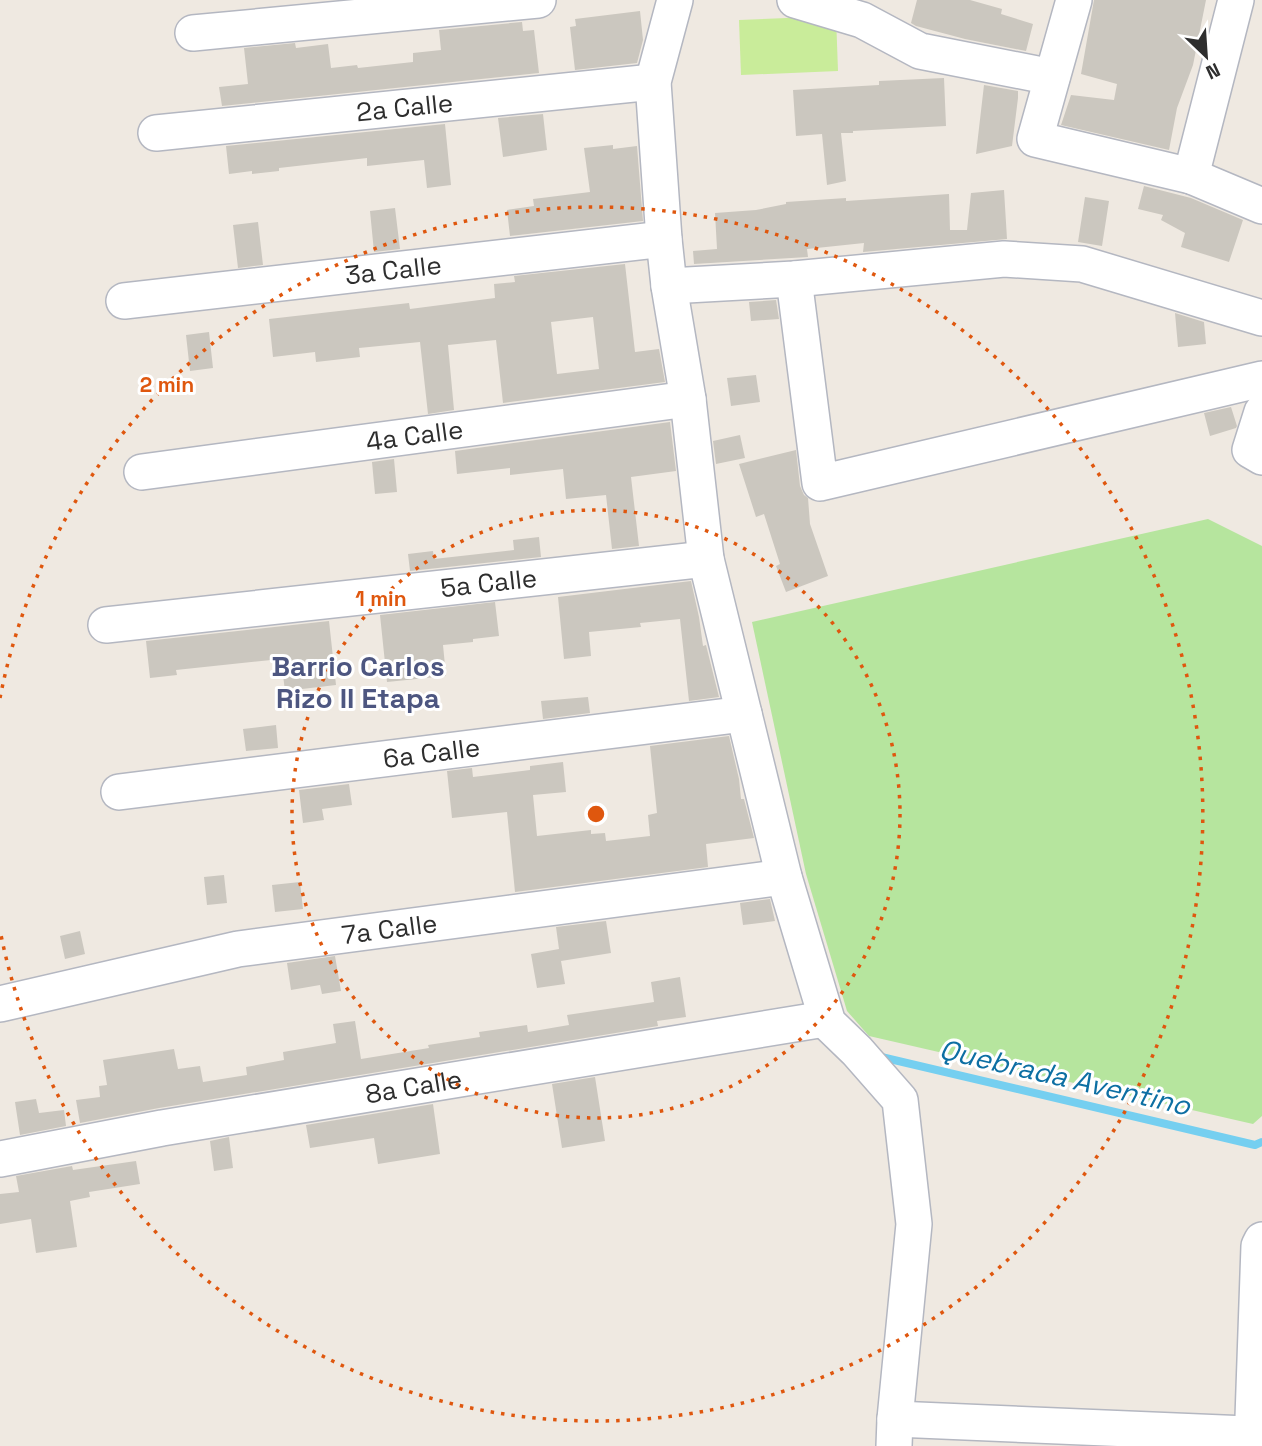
<svg xmlns="http://www.w3.org/2000/svg" width="1262" height="1446" font-family="'Space Grotesk',sans-serif">
<style>
.green{fill:#b6e59e}
.pitch{fill:#c9ec9a}
.lines{fill:none;stroke-linecap:round;stroke-linejoin:round}
.stream{stroke:#75cff0;stroke-width:8}
.building{fill:#cbc7bf;fill-rule:evenodd}
.minor-casing{stroke:#b4b7c1;stroke-width:38}
.minor{stroke:#fff;stroke-width:35}
.ring{fill:none;stroke:#df570e;stroke-width:3.5;stroke-dasharray:3.5 7}
.labels{text-anchor:middle;stroke-width:6;stroke-linejoin:round;paint-order:stroke}
.street-label{font-size:26px;fill:#2e2e2e;stroke:#fff}
.neighbourhood-label{font-size:28px;font-weight:bold;fill:#4d5680;stroke:#fff}
.water-label{font-size:28px;font-style:italic;fill:#0d6fa3;stroke:#fff}
.centre{fill:#df570e;stroke:#fff;stroke-width:3.5}
.ring-label{font-size:21px;text-anchor:middle;font-weight:bold;fill:#df570e;stroke:#fff;stroke-width:6;stroke-linejoin:round;paint-order:stroke}
</style>
<rect width="100%" height="100%" fill="#efe9e1"/>
<path class="green" d="M1208,519L1262,546V1116L1253,1124L869,1036L847,1011L806,874L752,622Z"/>
<path class="pitch" d="M836,16L838,71L741,75L739,20Z"/>
<g class="lines">
<path class="stream" d="M877,1056L1255,1145L1262,1142"/>
</g>
<path class="building" d="M917,0H970L1002,9L1001,14L1033,24L1026,51L965,39L916,26L911,23Z
M1094,0H1206L1193,65L1177,108L1169,150L1061,125L1071,95L1114,100L1117,84L1081,74Z
M640,11L643,40L637,63L575,70L570,27L576,26L575,19Z
M522,22L523,31L534,30L539,73L222,106L219,87L248,84L244,48L295,43L296,48L328,44L331,68L357,65L358,68L413,62V53L441,50L439,30Z
M944,78L946,126L853,131V133H841L846,181L827,185L822,134L796,136L793,90L879,85V81Z
M984,85L1018,91V98L1012,146L976,154Z
M543,114L547,150L503,157L498,118Z
M445,124L451,185L427,188L424,160L367,166V158L279,168V171L252,174V171L229,174L226,146Z
M613,145V149L637,146L643,221L510,236L507,210L534,206L533,199L590,192L584,148Z
M1144,186L1191,198L1243,220L1229,262L1181,247L1185,233L1161,220L1163,215L1138,209Z
M1004,190L1007,239L863,252L864,243L807,249L808,257L694,264L693,251L717,249L715,213L756,210L786,204V202L846,198V201L949,194L950,230H967L971,193Z
M1085,197L1109,201L1102,246L1078,242Z
M395,208L400,249L374,252L370,211Z
M258,222L263,265L238,268L233,225Z
M625,264L635,352L659,349L665,382L503,403L496,340L448,345L454,410L428,414L420,342L359,348L360,357L316,362L315,352L273,357L269,319L409,303L410,309L495,298L494,284L515,282L514,276ZM593,317L599,369L557,374L551,322Z
M776,300L779,319L751,321L749,302Z
M1175,313L1204,322L1206,344L1178,347Z
M209,332L213,368L190,371L186,335Z
M756,375L760,402L731,406L727,378Z
M1231,407L1237,426L1236,428L1210,436L1204,413Z
M670,422L676,471L631,477L639,546L612,549L606,495L566,499L563,469L510,475V468L457,474L455,451Z
M740,435L745,458L716,464L713,441Z
M796,450L800,486L804,495L808,498L810,524L828,576L786,592L776,566L780,564L764,514L756,517L739,464Z
M394,459L397,492L375,494L372,462Z
M539,537L541,557L410,571L408,554L433,551L434,559L514,550L513,540Z
M691,581L699,617L703,646L706,645L719,697L689,701L680,619L640,623L641,627L589,632L591,656L564,659L558,597Z
M495,602L499,636L473,639V642L443,645L446,676L387,682L380,615Z
M329,621L336,685L285,691L281,659L176,670L177,675L150,678L146,641Z
M588,697L590,713L543,719L541,701Z
M276,725L278,748L246,751L243,729Z
M729,736L739,779L741,799H744L754,838L706,844L708,867L515,892L507,812L452,818L447,771L472,768L473,777L530,770V766L563,762L566,792L533,795L537,836L591,830V834L605,833L606,841L650,836L648,815L657,813L650,746Z
M349,784L352,805L322,809L324,820L303,823L299,790Z
M224,875L227,903L207,905L204,877Z
M300,882L303,909L275,912L272,885Z
M770,899L775,921L743,925L740,903Z
M606,921L611,953L561,961L565,984L537,988L531,954L559,949L556,927Z
M80,931L85,954L65,959L60,936Z
M335,956L341,991L322,994L320,985L291,990L287,963Z
M680,977L686,1017L657,1021L658,1026L159,1108L80,1123L76,1100L100,1097L99,1086L107,1085L103,1060L174,1049L178,1069L200,1066L203,1082L247,1075L246,1067L284,1060L283,1052L336,1043L333,1024L355,1021L361,1059L429,1048L428,1045L480,1037L479,1032L527,1025L528,1032L569,1025L567,1015L654,1002L651,982Z
M595,1077L605,1141L562,1148L552,1084Z
M36,1099L39,1113L64,1110L66,1126L20,1135L15,1102Z
M433,1104L440,1154L378,1164L374,1138L310,1148L306,1125Z
M229,1137L233,1168L214,1171L210,1141Z
M136,1161L140,1184L89,1192L90,1197L70,1201L77,1247L36,1253L31,1219L0,1224V1194L19,1192L16,1176L72,1166L73,1170Z"/>
<g class="lines">
<defs>
<g id="minor">
<path d="M675,0L653,82L664,239L669,286L688,399L706,559L784,877L828,1023L857,1051L900,1100L914,1224L895,1419L894,1446"/>
<path d="M795,0L862,20L920,51L1052,77"/>
<path d="M1074,0L1035,139L1191,176L1262,206"/>
<path d="M193,33L538,0"/>
<path id="s1" d="M156,133L653,82"/>
<path d="M1191,176L1236,0"/>
<path d="M794,279L820,483L1262,379"/>
<path d="M669,286L794,279L1004,259L1082,264L1262,318"/>
<path id="s2" d="M124,301L664,239"/>
<path d="M1262,412L1250,450L1262,457"/>
<path id="s3" d="M142,472L688,399"/>
<path id="s4" d="M106,625L706,559"/>
<path id="s5" d="M119,792L744,714"/>
<path id="s6" d="M0,1004L238,949L784,877"/>
<path id="s7" d="M0,1159L162,1128L825,1019L828,1023"/>
<path d="M895,1419L1247,1434L1262,1428"/>
<path d="M1252,1446L1259,1246L1262,1240"/>
</g>
</defs>
<use href="#minor" class="minor-casing"/>
<use href="#minor" class="minor"/>
</g>
<g class="ring">
<circle cx="596" cy="814" r="304"/>
<path d="M0 698A607 607 0 1 1 0 930"/>
</g>
<g class="labels">
<g class="street-label">
<text dy="9" stroke="none"><textPath href="#s1" startOffset="250">2a Calle</textPath></text>
<text dy="9" stroke="none"><textPath href="#s2" startOffset="271">3a Calle</textPath></text>
<text dy="9" stroke="none"><textPath href="#s3" startOffset="275">4a Calle</textPath></text>
<text dy="9" stroke="none"><textPath href="#s4" startOffset="385">5a Calle</textPath></text>
<text dy="9" stroke="none"><textPath href="#s5" startOffset="315">6a Calle</textPath></text>
<text dy="9" stroke="none"><textPath href="#s6" startOffset="397">7a Calle</textPath></text>
<text dy="9" stroke="none"><textPath href="#s7" startOffset="420">8a Calle</textPath></text>
</g>
<g class="neighbourhood-label">
<text x="358" y="676">Barrio Carlos<tspan x="358" dy="32">Rizo II Etapa</tspan></text>
</g>
<g class="water-label">
<text transform="translate(1065 1077) rotate(13)" y="10">Quebrada Aventino</text>
</g>
</g>
<circle cx="596" cy="814" r="10" class="centre"/>
<g class="ring-label">
<text x="167" y="392">2 min</text>
<text x="381" y="606">1 min</text>
</g>
<g transform="translate(1206 56) rotate(155)" stroke="#ffffff" stroke-width="5" paint-order="stroke">
<path d="M0-5L12 26L0 18L-12 26Z" fill="#2e2e2e"/>
<text y="-10" font-size="19" font-weight="bold" text-anchor="middle" fill="#2e2e2e">N</text>
</g>
</svg>
